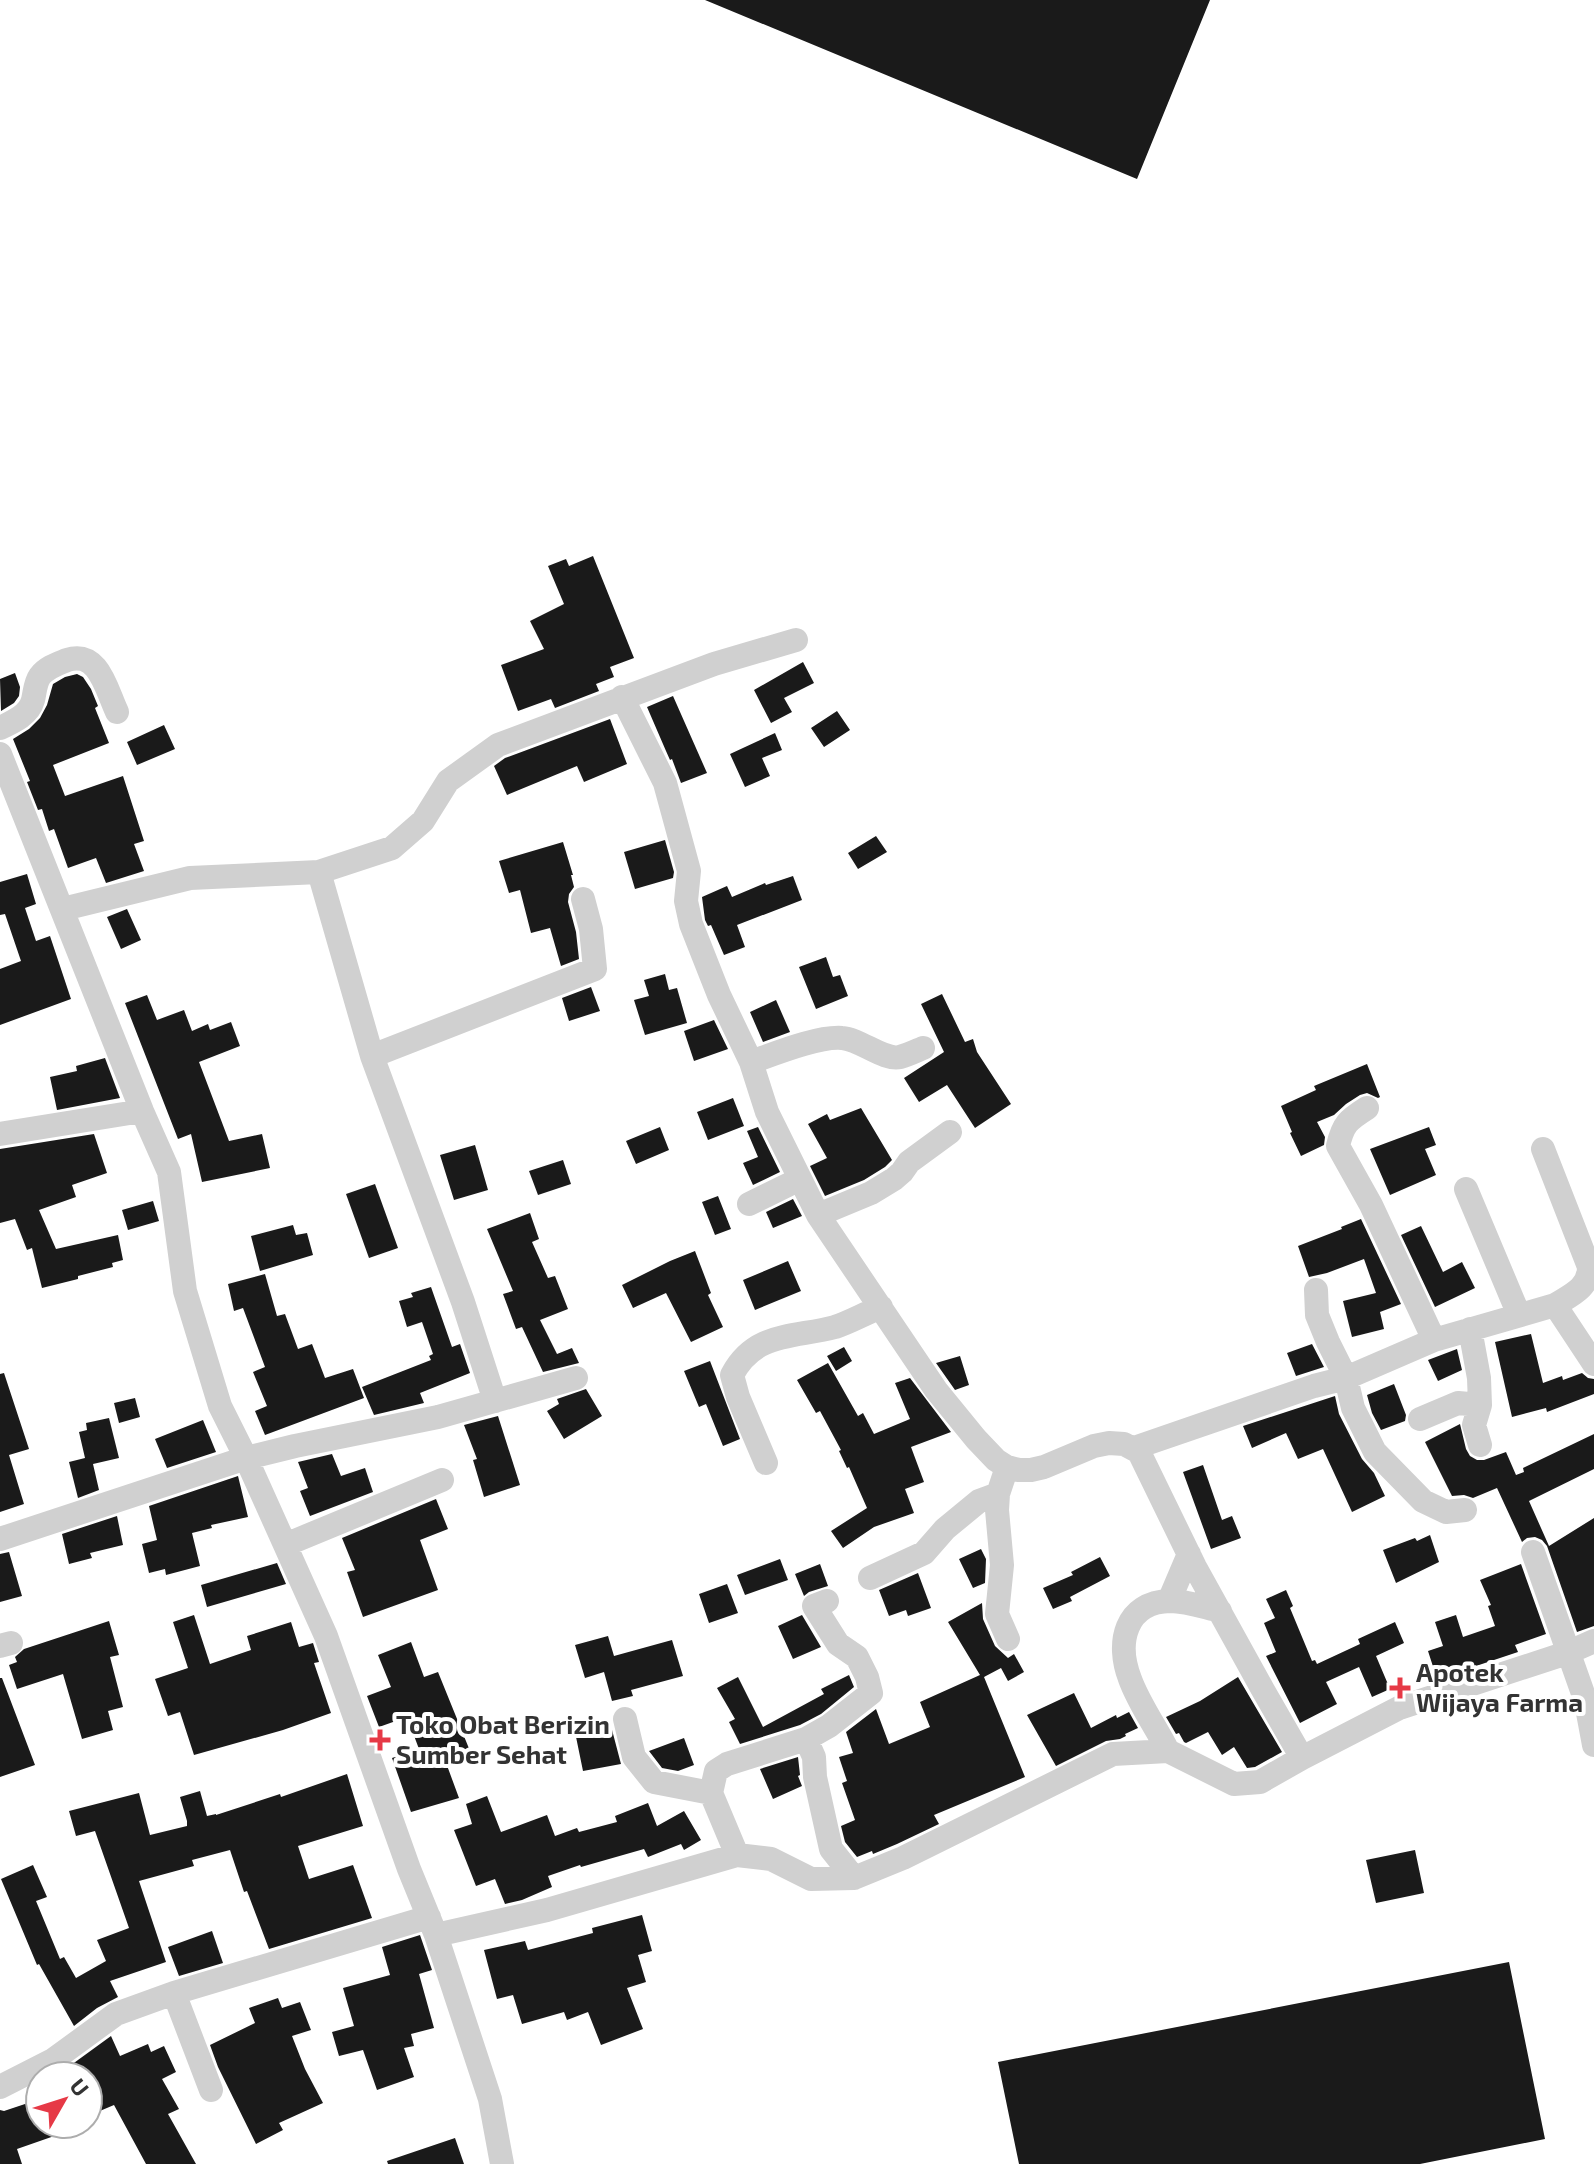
<svg xmlns="http://www.w3.org/2000/svg" width="1594" height="2164" font-family="'Exo 2',sans-serif">
<style>
.building{fill:#1a1a1a}
.lines{fill:none;stroke-linecap:round;stroke-linejoin:round}
.street{stroke:#d0d0d0;stroke-width:24}
.poi-dot{fill:#e63946;stroke:#fff;stroke-width:3}
.labels{text-anchor:middle;stroke-width:8;stroke-linejoin:round;paint-order:stroke}
.poi-label{font-size:26px;font-weight:bold;fill:#333;stroke:#fff;text-anchor:start}
</style>
<rect width="100%" height="100%" fill="#fff"/>
<path class="building" d="M705,0H1210L1137,179Z
M593,556L634,658L610,667L614,677L596,684L599,691L555,708L551,699L518,711L501,665L544,649L530,621L564,604L548,566L566,559L569,566Z
M803,662L814,683L784,698L792,712L771,723L754,690Z
M15,673L20,687L19,696L14,703L1,711L0,679Z
M77,674L83,677L91,689L98,706L95,708L109,743L53,765L65,796L123,776L144,841L134,844L144,871L106,883L96,858L68,868L54,829L49,831L42,809L38,810L27,782L30,781L13,739L29,729L40,718L47,705L53,684L65,677Z
M673,696L707,773L681,783L672,759L670,760L666,751L647,707Z
M837,711L850,730L824,747L811,728Z
M610,719L627,764L584,782L577,766L507,795L494,766L505,758Z
M164,725L175,749L137,765L127,742Z
M775,733L782,750L762,758L770,776L745,787L730,754Z
M876,836L887,852L858,869L848,853Z
M665,840L674,872L673,878L635,889L624,852Z
M563,842L573,875H571L574,887L569,894L568,902L576,932L579,959L561,966L550,928L531,933L520,890L509,893L499,861Z
M27,874L36,904L25,908L36,941L50,936L71,999L0,1025V969L21,961L5,914L0,915V882Z
M793,876L802,900L737,925L745,947L724,955L711,925L708,926L705,920L702,897L727,886L732,897L765,883L766,885Z
M127,909L141,940L121,949L107,917Z
M826,957L833,977L840,975L848,996L816,1009L799,967Z
M665,974L669,990L677,988L687,1023L645,1035L634,1000L649,996L644,980Z
M591,987L600,1011L569,1021L562,998Z
M942,994L965,1042L973,1039L977,1052L1011,1104L975,1128L947,1085L919,1102L904,1078L944,1052L921,1004Z
M147,995L157,1020L184,1010L192,1031L208,1024L210,1030L231,1022L240,1046L199,1062L229,1141L262,1134L270,1168L202,1182L191,1134L178,1139L125,1003Z
M776,1000L790,1032L763,1042L750,1012Z
M714,1020L728,1049L694,1061L684,1031Z
M105,1058L120,1098L57,1110L50,1077L77,1071L76,1066Z
M1367,1064L1380,1097L1378,1098L1367,1093L1360,1095L1346,1104L1334,1115L1317,1122L1325,1137L1324,1145L1301,1156L1290,1133L1292,1132L1281,1106L1316,1090L1314,1086Z
M733,1098L744,1126L708,1140L697,1112Z
M861,1108L892,1160L885,1167L864,1180L825,1196L810,1166L827,1158L808,1124L827,1114L830,1120Z
M660,1127L669,1150L636,1164L626,1141Z
M758,1127L780,1172L753,1185L743,1163L758,1157L747,1131Z
M1429,1127L1436,1145L1425,1149L1436,1175L1390,1195L1370,1149Z
M94,1134L107,1173L72,1185L76,1197L39,1210L56,1249L118,1235L123,1260L112,1263L113,1267L78,1276V1279L42,1288L32,1248L27,1250L15,1219L0,1223V1149Z
M475,1145L488,1190L454,1200L440,1155Z
M563,1160L571,1184L538,1195L529,1171Z
M375,1184L398,1248L369,1258L346,1194Z
M718,1196L731,1229L715,1235L702,1202Z
M793,1199L802,1216L773,1228L766,1212Z
M153,1201L159,1221L128,1230L122,1210Z
M530,1213L539,1239L532,1242L548,1278L555,1276L568,1309L540,1320L557,1354L572,1348L579,1363L543,1372L522,1327L516,1329L503,1294L513,1291L487,1229Z
M1361,1219L1401,1304L1380,1312L1384,1329L1352,1337L1343,1301L1376,1293L1364,1259L1327,1273L1309,1277L1298,1246L1342,1229L1341,1227Z
M293,1225L296,1235L307,1233L313,1255L260,1271L251,1236Z
M1421,1226L1443,1272L1462,1262L1475,1288L1435,1307L1401,1235Z
M695,1251L711,1293L708,1295L723,1327L691,1342L666,1293L633,1308L622,1285L670,1261Z
M788,1261L801,1291L755,1310L743,1280Z
M265,1274L277,1316L285,1314L298,1349L312,1344L325,1378L353,1369L364,1398L265,1435L255,1411L267,1406L253,1372L265,1367L243,1308L234,1311L228,1284Z
M431,1287L452,1347L460,1344L470,1373L420,1393L424,1403L374,1415L362,1387L431,1360L429,1356L433,1354L422,1322L407,1327L399,1301L413,1297L411,1293Z
M1531,1334L1543,1383L1562,1376L1563,1380L1582,1373L1588,1378L1594,1379V1394L1547,1412L1546,1408L1512,1417L1495,1342Z
M1312,1344L1324,1367L1296,1376L1287,1353Z
M844,1347L852,1361L836,1371L827,1356Z
M1457,1349L1462,1370L1438,1381L1428,1360Z
M960,1356L969,1385L955,1390L936,1363Z
M710,1361L740,1439L723,1446L706,1404L699,1407L684,1371Z
M828,1363L858,1416L863,1413L874,1434L910,1419L895,1383L910,1378L951,1432L911,1447L924,1482L905,1489L914,1513L874,1527L843,1548L831,1531L867,1508L849,1467L847,1468L839,1451L841,1450L820,1411L816,1413L797,1380Z
M4,1373L29,1449L9,1455L24,1504L0,1512V1374Z
M1394,1384L1406,1415L1405,1421L1381,1430L1372,1413L1367,1395Z
M586,1389L602,1416L564,1439L547,1411L559,1404L557,1399Z
M1335,1396L1339,1414L1362,1459L1374,1473L1385,1496L1352,1512L1323,1449L1298,1459L1286,1433L1252,1448L1243,1426Z
M135,1398L140,1417L119,1423L114,1403Z
M498,1416L520,1485L484,1497L473,1460L477,1459L464,1425Z
M109,1418L119,1458L93,1464L99,1490L78,1498L69,1462L85,1458L79,1432L87,1430L86,1423Z
M203,1420L216,1452L167,1468L155,1439Z
M1460,1424L1466,1449L1470,1456L1477,1460H1484L1506,1452L1516,1475L1524,1472L1523,1468L1594,1434V1469L1529,1501L1549,1546L1594,1518V1626L1577,1632L1547,1546L1542,1540L1535,1537L1527,1538L1522,1542L1497,1488L1473,1498L1464,1495L1452,1496L1425,1442Z
M332,1454L341,1476L365,1468L373,1492L310,1516L300,1491L308,1488L298,1462Z
M1203,1465L1222,1520L1232,1516L1241,1538L1211,1549L1183,1472Z
M238,1476L248,1517L211,1525L212,1528L192,1533L200,1566L166,1575L165,1569L149,1573L142,1544L157,1540L149,1506Z
M436,1499L448,1529L420,1540L438,1590L363,1617L347,1572L355,1570L342,1538Z
M117,1516L123,1545L90,1553L92,1558L69,1564L62,1534Z
M1430,1535L1439,1562L1396,1583L1383,1550L1415,1538L1417,1541Z
M981,1549L986,1559L985,1583L973,1588L959,1559Z
M9,1552L22,1596L0,1602V1554Z
M1100,1557L1110,1576L1070,1597L1072,1601L1053,1609L1043,1588L1073,1575L1071,1572Z
M780,1559L788,1580L745,1595L737,1575Z
M277,1563L286,1584L207,1607L201,1585Z
M820,1564L828,1586L809,1592L804,1596L795,1574Z
M1521,1564L1546,1634L1515,1645L1518,1652L1437,1679L1428,1651L1443,1646L1435,1622L1456,1615L1463,1637L1495,1626L1488,1606L1491,1605L1480,1580Z
M918,1573L931,1608L908,1616L906,1610L889,1616L879,1590Z
M727,1584L738,1613L709,1623L699,1594Z
M1286,1590L1293,1606L1290,1608L1312,1661L1315,1660L1317,1664L1360,1644L1358,1639L1395,1622L1404,1643L1376,1656L1390,1689L1372,1697L1359,1667L1326,1682L1337,1704L1300,1723L1266,1656L1276,1652L1264,1623L1275,1618L1266,1599Z
M982,1603L983,1619L995,1646L1008,1658L1014,1654L1024,1672L1008,1681L1001,1668L984,1677L1025,1777L934,1815L939,1824L897,1844L873,1854L872,1851L857,1857L845,1842L841,1826L855,1820L842,1783L847,1781L839,1757L853,1753L846,1732L876,1709L889,1744L930,1727L920,1702L980,1675L948,1622Z
M194,1615L210,1664L251,1650L247,1636L291,1622L299,1647L313,1643L319,1662L314,1663L331,1713L283,1730L194,1755L180,1712L168,1716L155,1679L188,1668L173,1622Z
M802,1615L821,1647L793,1659L778,1626Z
M109,1621L119,1655L110,1657L123,1707L108,1711L113,1730L82,1739L63,1674L17,1689L9,1665L17,1662L15,1657L24,1649Z
M608,1636L614,1656L672,1640L683,1676L631,1690L633,1696L612,1701L604,1672L585,1678L575,1645Z
M411,1642L424,1677L438,1672L470,1751L445,1760L459,1798L411,1812L392,1758L419,1749L407,1717L379,1727L367,1696L391,1687L378,1655Z
M849,1675L854,1687L821,1714L800,1725L740,1744L729,1722L735,1719L717,1688L738,1677L763,1727L824,1694L821,1689Z
M1238,1677L1282,1752L1255,1767L1247,1768L1234,1747L1222,1755L1208,1732L1186,1743L1184,1742L1179,1733L1176,1734L1166,1717L1200,1701Z
M0,1678H2L35,1765L0,1777Z
M1074,1693L1091,1728L1116,1715L1117,1718L1129,1712L1138,1728L1125,1734L1126,1736L1120,1739L1106,1741L1056,1766L1027,1715Z
M611,1726L621,1764L583,1771L575,1732Z
M684,1738L694,1765L678,1771L662,1768L649,1751Z
M798,1757L800,1775L798,1776L802,1786L773,1799L760,1769Z
M347,1774L363,1826L298,1846L309,1879L353,1865L372,1918L269,1949L247,1891L244,1892L230,1850L192,1860L194,1866L139,1881L166,1962L110,1981L118,1997L97,2008L74,2026L39,1964L37,1965L1,1879L33,1865L47,1897L36,1901L60,1959L64,1957L76,1978L106,1961L97,1940L129,1928L95,1831L76,1836L69,1811L139,1793L150,1835L187,1826V1821L180,1797L200,1791L207,1816L216,1814V1815L280,1794L281,1797Z
M487,1796L501,1832L547,1815L555,1836L577,1828L579,1832L617,1822L615,1816L648,1803L657,1826L684,1811L701,1840L684,1850L681,1844L648,1857L644,1849L581,1867L580,1865L548,1876L552,1887L522,1900L505,1904L495,1879L476,1886L454,1830L472,1824L466,1804Z
M1415,1850L1424,1893L1376,1903L1366,1860Z
M642,1915L652,1951L638,1955L646,1982L627,1988L643,2029L601,2045L588,2012L567,2020L564,2012L522,2024L513,1995L497,1999L484,1950L525,1941L528,1950L593,1933L592,1928Z
M212,1931L223,1963L179,1976L168,1947Z
M420,1935L432,1970L419,1974L434,2028L411,2034L414,2046L404,2048L414,2077L377,2090L363,2050L339,2056L332,2032L354,2026L343,1988L390,1975L382,1947Z
M1509,1962L1545,2139L1420,2164H1019L998,2062Z
M278,1998L282,2008L300,2002L311,2030L292,2036L305,2069L323,2103L279,2123L283,2130L256,2144L218,2067L210,2045L255,2023L249,2008Z
M111,2036L120,2056L148,2044L151,2052L164,2046L176,2072L162,2079L179,2109L168,2114L196,2164H146L114,2105L88,2116V2076H71L67,2068Z
M40,2099V2124H79L80,2127L17,2149L22,2164H0V2110L4,2111Z
M455,2138L464,2164H388L387,2161Z"/>
<g class="lines">
<path class="street" d="M622,697L665,783L689,871L686,901L691,924L719,995L751,1062L767,1112L818,1215L936,1390L976,1439L996,1460L1007,1467L1019,1470H1031L1044,1467L1094,1446L1109,1443L1124,1444L1139,1452L1195,1567L1263,1690L1302,1758
M0,728C13,722 29,715 33,700C35,692 35,683 40,676C47,667 57,664 67,660C99,650 106,689 117,712
M0,754L142,1111L169,1172L185,1291L220,1406L246,1458L326,1636L409,1869L436,1935L547,1910L737,1855L771,1859L811,1879L854,1878L903,1858L1113,1754L1168,1751L1234,1784L1260,1782L1302,1758L1399,1708L1567,1653L1594,1641
M319,872L372,1056L463,1302L495,1401
M63,909L190,878L319,872L392,848L423,821L448,781L498,745L714,664L796,640
M372,1056L595,969L591,929L583,899
M751,1062C774,1054 818,1036 842,1038C860,1039 884,1061 900,1057C908,1055 916,1051 923,1048
M1367,1108C1348,1120 1343,1124 1338,1146L1371,1205L1434,1340
M0,1134L142,1111
M1543,1149L1589,1267C1589,1288 1571,1295 1555,1305
M1466,1189L1519,1315
M749,1204L800,1179
M818,1215L871,1193L894,1179L902,1172L909,1162L950,1132
M1316,1290L1317,1315L1328,1342L1346,1378L1353,1408L1375,1452L1423,1501L1446,1512L1465,1510
M1470,1329L1479,1378L1480,1405L1474,1425L1480,1445
M1420,1419L1458,1403L1480,1405
M1134,1448L1314,1386L1346,1378L1434,1340L1555,1305L1594,1364
M766,1463L738,1397L732,1375C755,1331 795,1338 835,1327C850,1322 866,1313 881,1307
M1007,1467L998,1494L997,1510L1002,1565L997,1614L1008,1639
M0,1539L246,1458L295,1446L438,1417L576,1378
M285,1545L442,1480
M1533,1552L1586,1702L1594,1745
M870,1578L924,1553L945,1529L979,1501L998,1494
M1169,1601L1189,1554
M0,1646L11,1643
M625,1719L634,1757L654,1782L711,1793
M806,1739L814,1757L815,1777L831,1849L854,1878
M1168,1751C1156,1727 1139,1704 1130,1679C1116,1643 1125,1602 1170,1601C1187,1601 1203,1607 1220,1611
M737,1855L711,1793L716,1771L727,1764L806,1739L829,1726L871,1693L867,1677L857,1657L838,1644L814,1606L827,1601
M436,1935L490,2099L502,2164
M174,1993L211,2090
M0,2087L53,2060L116,2014L174,1993L429,1917"/>
</g>
<g class="poi-dot">
<path d="M1396 1676h8v8h8v8h-8v8h-8v-8h-8v-8h8z"/>
<path d="M376 1728h8v8h8v8h-8v8h-8v-8h-8v-8h8z"/>
</g>
<g class="labels">
<g class="poi-label">
<text x="1416" y="1682">Apotek<tspan x="1416" dy="30">Wijaya Farma</tspan></text>
<text x="396" y="1734">Toko Obat Berizin<tspan x="396" dy="30">Sumber Sehat</tspan></text>
</g>
</g>
<g transform="translate(64 2100) rotate(51)"><circle r="38" fill="#ffffff" stroke="#adadad" stroke-width="2"/>
<path d="M0-6L14 30L0 20L-14 30Z" fill="#e63946"/>
<text y="-12" font-size="22" font-weight="bold" text-anchor="middle" fill="#333333">U</text>
</g>
</svg>
